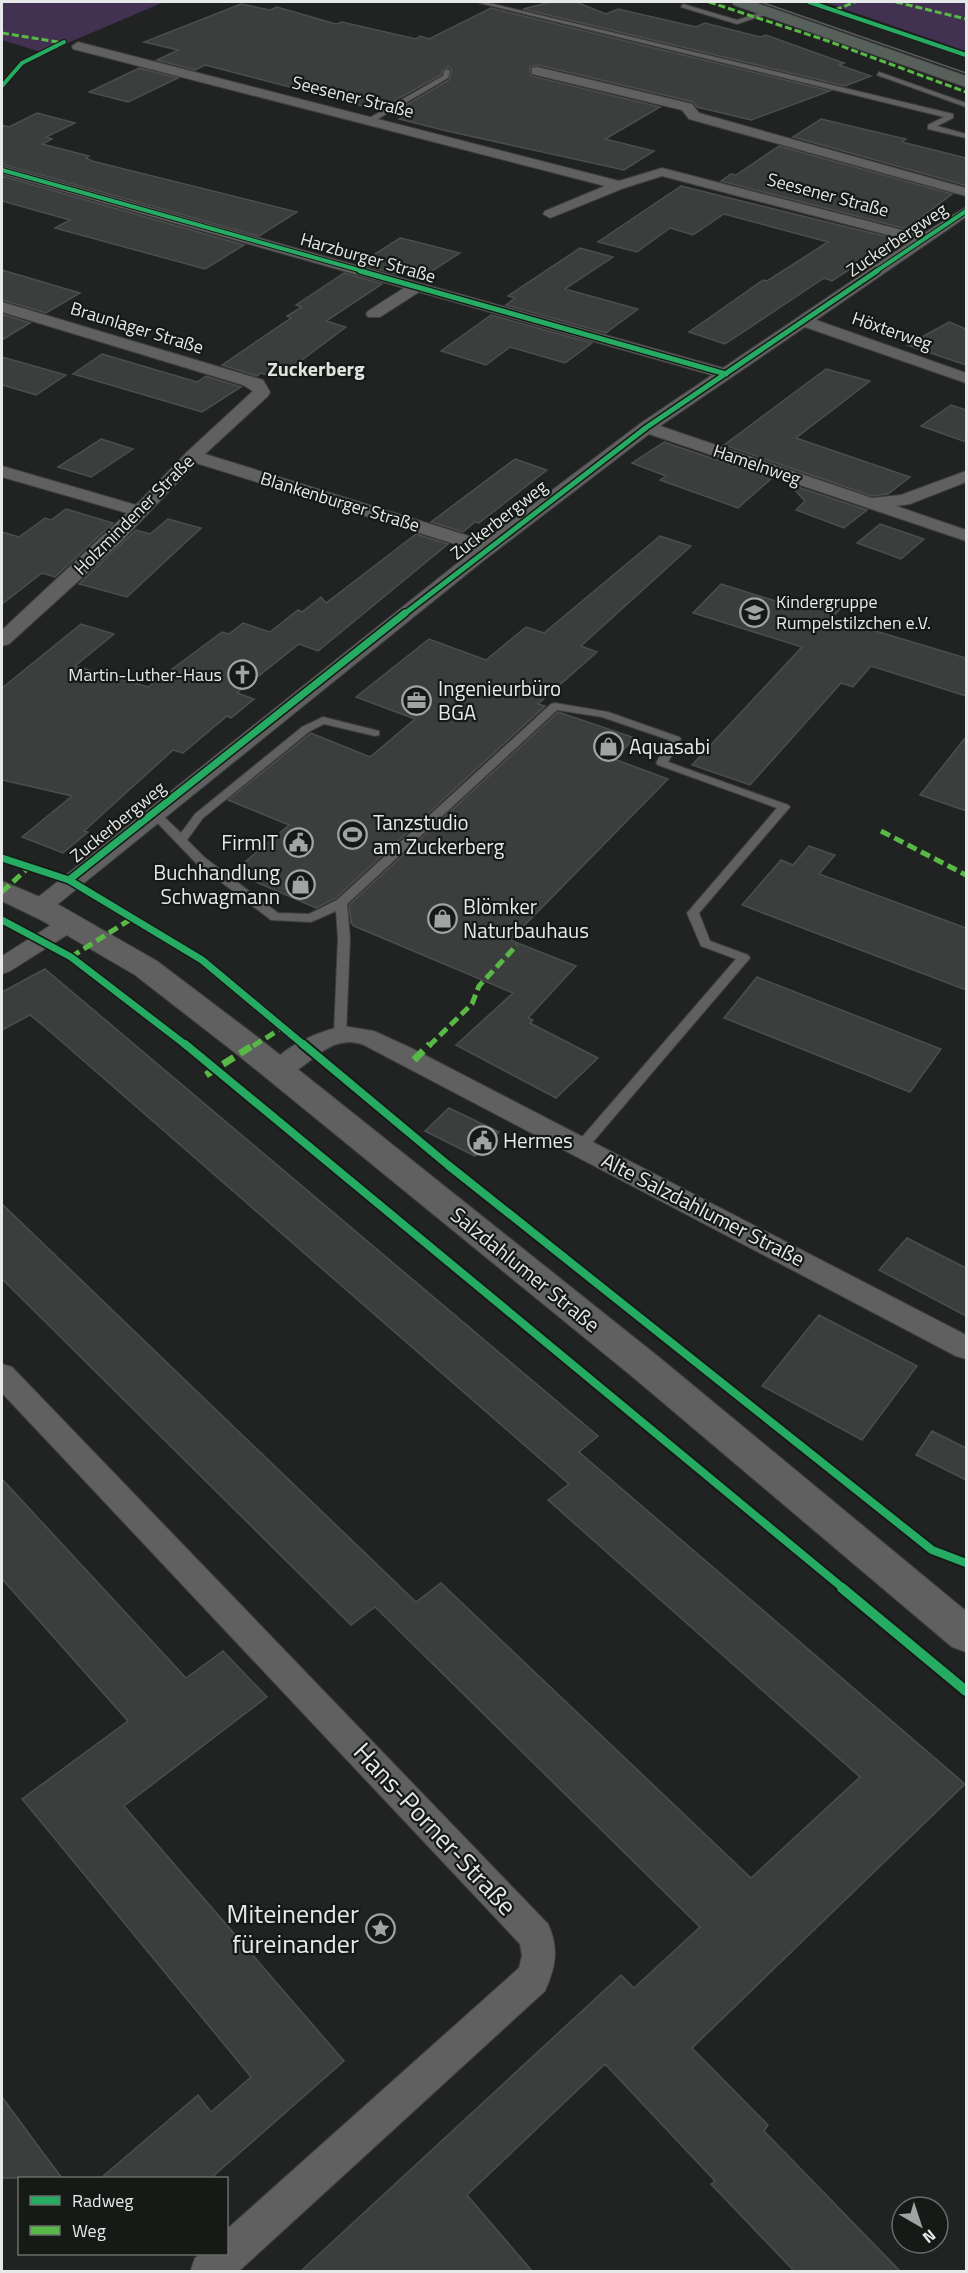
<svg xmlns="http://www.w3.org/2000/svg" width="968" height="2273" font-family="'Titillium Web',sans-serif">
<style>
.green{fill:#433152}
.building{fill:#3c3e3d;stroke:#4c4e4d;stroke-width:1.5}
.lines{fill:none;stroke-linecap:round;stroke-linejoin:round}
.lane-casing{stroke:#3e403f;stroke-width:2}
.street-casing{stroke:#3e403f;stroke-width:2}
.secondary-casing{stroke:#3e403f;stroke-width:2}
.primary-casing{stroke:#3e403f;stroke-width:2}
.lane{fill:#5f605f;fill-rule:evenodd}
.street{fill:#5f605f;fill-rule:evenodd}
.secondary{fill:#5f605f;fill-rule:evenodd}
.primary{fill:#57605b;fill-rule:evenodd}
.tram{stroke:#5a5c5b;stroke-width:1.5}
.quiet-far2{stroke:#58b947;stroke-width:3;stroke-dasharray:7 3;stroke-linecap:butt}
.quiet-far1{stroke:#58b947;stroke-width:5;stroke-dasharray:10 5;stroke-linecap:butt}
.quiet{stroke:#58b947;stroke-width:7;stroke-dasharray:13 7;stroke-linecap:butt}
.cycleway-far4-casing{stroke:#161a17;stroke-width:6}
.cycleway-far3-casing{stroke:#161a17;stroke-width:8}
.cycleway-far2-casing{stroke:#161a17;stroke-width:10}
.cycleway-far1-casing{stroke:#161a17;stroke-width:12}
.cycleway-casing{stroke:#161a17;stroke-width:14}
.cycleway-far4{stroke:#26ab63;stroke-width:4}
.cycleway-far3{stroke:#26ab63;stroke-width:5}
.cycleway-far2{stroke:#26ab63;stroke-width:7}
.cycleway-far1{stroke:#26ab63;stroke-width:8}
.cycleway{stroke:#26ab63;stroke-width:10}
.labels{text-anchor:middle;stroke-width:4.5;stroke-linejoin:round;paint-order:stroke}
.far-street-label{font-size:18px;fill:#e6e9e7;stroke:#161a17}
.far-poi-label{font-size:18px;fill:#e6e9e7;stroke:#161a17;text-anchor:start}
.far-quarter-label{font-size:20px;font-weight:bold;fill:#dde3df;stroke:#161a17}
.poi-label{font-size:21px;fill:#e6e9e7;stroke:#161a17;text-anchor:start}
.street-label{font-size:21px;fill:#e6e9e7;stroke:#161a17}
.near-street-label{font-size:26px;fill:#e6e9e7;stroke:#161a17}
.near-poi-label{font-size:26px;fill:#e6e9e7;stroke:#161a17;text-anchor:end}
</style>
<rect width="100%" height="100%" fill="#212322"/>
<path class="green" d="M2,2H164L44,53L2,40Z
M824,2H966V51Z"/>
<path class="building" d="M551,2H576L606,14L618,9L696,27L705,23L760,37L766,35L844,63L839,65L871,76L845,86L523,9Z
M241,4L270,10L277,7L336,24L342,22L416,39L420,36L429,39L491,8L830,91L751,120L697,107L693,102L538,65L530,67L531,76L660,107L605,139L654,151L624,170L447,131L399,119L402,117L391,114L449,80L452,70L448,67L443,69L441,75L378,110L205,65L195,70L157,60L178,50L144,42Z
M139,68L178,78L128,102L89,92Z
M37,113L75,123L46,137L52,139L42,144L89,156L86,158L92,161L297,212L259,236L2,164V125L9,127Z
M821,119L906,139L902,142L966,158V184L964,185L793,137Z
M779,146L952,194L906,229L721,181L731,174L736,175Z
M2,176L244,245L205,269L55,228L70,220L2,201Z
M681,186L892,238L890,241H893L832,281L824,278L725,344L689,332L763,280L767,281L828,242L724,214L693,235L670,228L637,252L598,242Z
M400,238L413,241L460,253L429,273L407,267L396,274L359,264Z
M580,248L613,257L565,289L638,309L606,333L506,305L515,298L508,296Z
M2,270L80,293L46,313L2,300Z
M344,273L382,284L326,321L346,327L278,378L261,373L257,376L222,365L291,318L287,316L302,307L296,305Z
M2,314L30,323L2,340Z
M491,315L592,343L565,363L510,347L486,365L441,351Z
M949,322L966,329V365L907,345Z
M102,354L197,382L206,376L241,387L202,412L73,374Z
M2,357L66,375L36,395L2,385Z
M826,369L870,381L796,438L910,477L888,494L872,496L724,445Z
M951,405L966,410V442L921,426Z
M101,439L133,449L91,477L58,467Z
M664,442L708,457L772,478L738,508L660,480L666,476L632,463Z
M515,459L547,470L479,523L475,522L463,532L431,522Z
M789,484L867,510L844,528L796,510L805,501Z
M66,509L113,523L55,577L42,573L2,604V532L19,537L45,518L51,520Z
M168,519L201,528L127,597L79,584L136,530L150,534Z
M880,524L924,539L901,559L857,543Z
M416,534L448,544L318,651L299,644L237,693L254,699L231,718L227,716L183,753L173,750L84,831L88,832L63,853L22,837L72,796L2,780V688L81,624L114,634L75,666L148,687L222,632L229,634L243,623L270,632L298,610L302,612L321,597L326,603Z
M660,536L691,546L581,646L597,652L538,704L545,706L336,898L316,908L233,872L289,825L228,800L311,733L370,757L415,719L356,697L429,639L486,660L526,627L544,633Z
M721,584L801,609L810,600L840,609L832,618L966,658V696L871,666L853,687L841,683L750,785L692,765L802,647L693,613Z
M558,712L635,738L614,759L668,779L510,940L576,966L528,1018L533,1020L530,1023L598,1058L556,1098L456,1045L513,993L354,926L351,923L349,905Z
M966,737V811L920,795Z
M809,846L835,855L819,874L966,928V990L742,905L781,860L793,865Z
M45,969L598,1436L579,1452L965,1784L692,2048L768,2125L764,2131L900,2271H794L711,2184L715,2181L605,2064L467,2195L532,2271H301L621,1975L634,1988L700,1927L375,1607L351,1625L2,1279V1204L416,1602L441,1583L751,1878L860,1777L548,1500L569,1484L46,1028L30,1015L2,1030V992Z
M757,977L941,1049L910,1092L724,1018Z
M449,1108L499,1132L475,1156L425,1131Z
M907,1238L966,1268V1316L879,1270Z
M819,1315L917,1366L862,1440L762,1386Z
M932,1431L966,1448V1480L916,1455Z
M2,1479L186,1678L223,1651L267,1697L124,1806L344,2061L211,2178H101L198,2095L211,2112L251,2077L22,1799L128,1721L2,1579Z
M2,2097L41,2150L62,2178H2Z"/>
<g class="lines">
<defs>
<path id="lane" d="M476,2H485L953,114V118L937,126L966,134V138L928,129V125L944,117Z
M683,4L737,20L770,10L773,12L737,24L681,7Z
M447,69L450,71L448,78L371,123L364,121L443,76L444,71Z
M879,72L966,103V107L877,75Z
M555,703L608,712L679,737L681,739L668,762L788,805L790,807L699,913L710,941L748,955L750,958L586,1150H576L574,1147L576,1144L736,959L701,946L687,913L777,808L658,765L656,763L669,740L602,717L557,710L347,904L350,938L346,1034L340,1038L334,1034L338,938L336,911L311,922L271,920L196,863L148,813L150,811H158L181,833L195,814L302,727L323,717L379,731V735L375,736L324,724L310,731L203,818L187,840L204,857L278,913L309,914L337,900L551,704Z"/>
<path id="street" d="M78,42L619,181L662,168L921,235L966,207V217L816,320L966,373V383L805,327L660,426L872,498L901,495L966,471V482L910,504L896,506L966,530V541L649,434L483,561L48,912L40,914L32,912L29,907L32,902L474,550L196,463L119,544L9,644L2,646V630L127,513L2,477V466L136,505L187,452L253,391L243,385L2,312V302L263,380L270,392L268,396L205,454L485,541L641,423L712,375L419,292L380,317H368L366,314L368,311L404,288L2,174V166L723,368L911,241L662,176L624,188L550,218L543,214L545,211L605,186L73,49L72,46Z
M537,67L692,104L699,113L966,188V196L689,119L682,110L532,74V68Z
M70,916L78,918L82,923L78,928L10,971L2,974V956L62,918Z
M343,1026L374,1031L413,1049L966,1335V1359L956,1356L364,1045C322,1029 303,1085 270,1076L267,1070C281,1047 317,1032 343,1026Z
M2,1364L12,1367L548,1924C559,1949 556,1966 545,1991L238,2272H190L195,2258L201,2254H226V2230L519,1968L522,1956L520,1944L2,1393Z"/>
<path id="secondary" d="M2,881L61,906L157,961L260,1039L660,1358L966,1611V1652L952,1647L634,1378L238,1055L135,975L41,920L2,901Z"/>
<path id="primary" d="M732,2H754L966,76V87L734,5Z"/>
</defs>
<use href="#lane" class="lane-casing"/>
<use href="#street" class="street-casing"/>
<use href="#secondary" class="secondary-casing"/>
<use href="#primary" class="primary-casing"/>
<use href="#lane" class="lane"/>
<use href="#street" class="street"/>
<use href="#secondary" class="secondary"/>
<use href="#primary" class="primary"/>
<path class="tram" d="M761,2L966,73"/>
<path class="quiet-far2" d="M709,2L825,40L966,92
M896,2L966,19
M835,10L855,2
M2,33L58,42"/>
<path class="quiet-far1" d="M881,831L966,875
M2,892L29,867
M71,957L131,919
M253,1046L282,1028
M429,1046L472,1004L479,986L517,945"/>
<path class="quiet" d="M414,1060L430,1044
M206,1075L255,1044"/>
<defs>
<path id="cycleway-far4" d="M809,2L966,55
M2,86L22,63L64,42
M2,170L366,272
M875,272L966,211"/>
<path id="cycleway-far3" d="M360,271L726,374
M403,615L647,427L877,271"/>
<path id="cycleway-far2" d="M2,858L69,880L202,960L305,1046
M69,880L405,613
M2,920L71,957L187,1046"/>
<path id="cycleway-far1" d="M185,1044L844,1589
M303,1044L448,1165L932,1550L966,1563"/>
<path id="cycleway" d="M842,1588L966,1691"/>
</defs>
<use href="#cycleway-far4" class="cycleway-far4-casing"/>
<use href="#cycleway-far3" class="cycleway-far3-casing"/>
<use href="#cycleway-far2" class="cycleway-far2-casing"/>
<use href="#cycleway-far1" class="cycleway-far1-casing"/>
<use href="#cycleway" class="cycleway-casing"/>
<use href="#cycleway-far4" class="cycleway-far4"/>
<use href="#cycleway-far3" class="cycleway-far3"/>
<use href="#cycleway-far2" class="cycleway-far2"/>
<use href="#cycleway-far1" class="cycleway-far1"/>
<use href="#cycleway" class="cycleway"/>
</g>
<defs>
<symbol id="school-ring" viewBox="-11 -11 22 22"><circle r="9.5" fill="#161a17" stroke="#a1a4a2" stroke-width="1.5"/><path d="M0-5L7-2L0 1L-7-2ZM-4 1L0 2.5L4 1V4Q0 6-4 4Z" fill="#a1a4a2"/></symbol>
<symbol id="church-ring" viewBox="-11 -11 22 22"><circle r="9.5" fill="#161a17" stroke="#a1a4a2" stroke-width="1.5"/><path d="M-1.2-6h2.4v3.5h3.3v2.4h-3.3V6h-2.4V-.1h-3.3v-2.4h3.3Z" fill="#a1a4a2"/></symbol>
<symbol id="office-ring" viewBox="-11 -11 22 22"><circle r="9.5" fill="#161a17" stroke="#a1a4a2" stroke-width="1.5"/><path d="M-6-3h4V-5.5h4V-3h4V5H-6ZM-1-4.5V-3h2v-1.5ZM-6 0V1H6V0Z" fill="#a1a4a2"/></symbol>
<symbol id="shop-ring" viewBox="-11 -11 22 22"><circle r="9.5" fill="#161a17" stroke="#a1a4a2" stroke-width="1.5"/><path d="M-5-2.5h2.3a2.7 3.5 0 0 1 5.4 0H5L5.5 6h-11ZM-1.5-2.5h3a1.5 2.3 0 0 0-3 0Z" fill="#a1a4a2"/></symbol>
<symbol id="stadium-ring" viewBox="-11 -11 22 22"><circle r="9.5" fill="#161a17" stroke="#a1a4a2" stroke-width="1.5"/><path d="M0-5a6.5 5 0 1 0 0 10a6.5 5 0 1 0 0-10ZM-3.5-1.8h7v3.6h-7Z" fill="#a1a4a2"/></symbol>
<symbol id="civic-ring" viewBox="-11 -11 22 22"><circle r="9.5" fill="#161a17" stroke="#a1a4a2" stroke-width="1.5"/><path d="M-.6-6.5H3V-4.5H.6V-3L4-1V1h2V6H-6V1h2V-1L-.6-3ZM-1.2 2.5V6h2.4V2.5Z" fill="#a1a4a2"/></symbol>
<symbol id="sight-ring" viewBox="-11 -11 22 22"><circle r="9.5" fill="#161a17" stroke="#a1a4a2" stroke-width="1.5"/><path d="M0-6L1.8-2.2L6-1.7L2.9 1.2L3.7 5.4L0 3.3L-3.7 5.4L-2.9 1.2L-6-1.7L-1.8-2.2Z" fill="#a1a4a2"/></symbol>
</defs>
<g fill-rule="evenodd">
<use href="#school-ring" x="738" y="596" width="33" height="33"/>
<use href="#church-ring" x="226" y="658" width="33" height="33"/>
<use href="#office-ring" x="400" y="684" width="33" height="33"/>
<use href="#shop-ring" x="592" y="730" width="33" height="33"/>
<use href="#stadium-ring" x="336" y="818" width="33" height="33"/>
<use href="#civic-ring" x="282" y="826" width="33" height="33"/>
<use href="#shop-ring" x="284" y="868" width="33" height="33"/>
<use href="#shop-ring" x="426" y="902" width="33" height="33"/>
<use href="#civic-ring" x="466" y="1124" width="33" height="33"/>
<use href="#sight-ring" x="364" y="1912" width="33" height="33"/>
</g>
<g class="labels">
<g class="far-street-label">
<text transform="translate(353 97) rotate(14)" y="6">Seesener Straße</text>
<text transform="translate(828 195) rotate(15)" y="6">Seesener Straße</text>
<text transform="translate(897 240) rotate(-34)" y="6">Zuckerbergweg</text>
<text transform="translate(368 258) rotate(16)" y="6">Harzburger Straße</text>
<text transform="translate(137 328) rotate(17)" y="6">Braunlager Straße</text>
<text transform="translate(892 331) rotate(19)" y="6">Höxterweg</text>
<text transform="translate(757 465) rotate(19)" y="6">Hamelnweg</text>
<text transform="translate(340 502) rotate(17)" y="6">Blankenburger Straße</text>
<text transform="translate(134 515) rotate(-45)" y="6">Holzmindener Straße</text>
<text transform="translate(499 520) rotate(-38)" y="6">Zuckerbergweg</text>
<text transform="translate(118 822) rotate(-39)" y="6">Zuckerbergweg</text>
</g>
<g class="far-poi-label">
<text x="776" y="608">Kindergruppe<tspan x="776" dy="21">Rumpelstilzchen e.V.</tspan></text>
<text x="222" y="681" text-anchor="end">Martin-Luther-Haus</text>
</g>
<g class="far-quarter-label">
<text x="316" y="376">Zuckerberg</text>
</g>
<g class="poi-label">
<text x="438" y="696">Ingenieurbüro<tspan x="438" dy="24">BGA</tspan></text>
<text x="629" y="754">Aquasabi</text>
<text x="373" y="830">Tanzstudio<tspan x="373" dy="24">am Zuckerberg</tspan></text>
<text x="278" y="850" text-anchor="end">FirmIT</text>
<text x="280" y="880" text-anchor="end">Buchhandlung<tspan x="280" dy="24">Schwagmann</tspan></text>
<text x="463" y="914">Blömker<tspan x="463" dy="24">Naturbauhaus</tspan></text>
<text x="503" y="1148">Hermes</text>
</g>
<g class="street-label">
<text transform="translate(703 1210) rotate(27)" y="7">Alte Salzdahlumer Straße</text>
<text transform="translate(525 1270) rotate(39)" y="7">Salzdahlumer Straße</text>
</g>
<g class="near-street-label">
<text transform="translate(435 1829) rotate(47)" y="9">Hans-Porner-Straße</text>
</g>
<g class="near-poi-label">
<text x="359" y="1923">Miteinender<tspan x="359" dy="30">füreinander</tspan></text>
</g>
</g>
<rect width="968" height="2273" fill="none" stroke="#e6e9e7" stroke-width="6"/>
<rect x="18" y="2177" width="210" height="78" fill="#161a17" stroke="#696d6a" stroke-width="1.5"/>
<rect x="30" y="2196" width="30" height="9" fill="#26ab63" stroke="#696d6a" stroke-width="1.5"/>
<text x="72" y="2207" font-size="18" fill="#e6e9e7">Radweg</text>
<rect x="30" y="2226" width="30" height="9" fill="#58b947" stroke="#696d6a" stroke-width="1.5"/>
<text x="72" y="2237" font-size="18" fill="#e6e9e7">Weg</text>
<g transform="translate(920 2225) rotate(141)"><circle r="28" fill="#161a17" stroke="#696d6a" stroke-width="1.5"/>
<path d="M0-4.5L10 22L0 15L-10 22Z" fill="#a1a4a2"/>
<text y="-9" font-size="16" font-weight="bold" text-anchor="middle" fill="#e6e9e7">N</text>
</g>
</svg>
